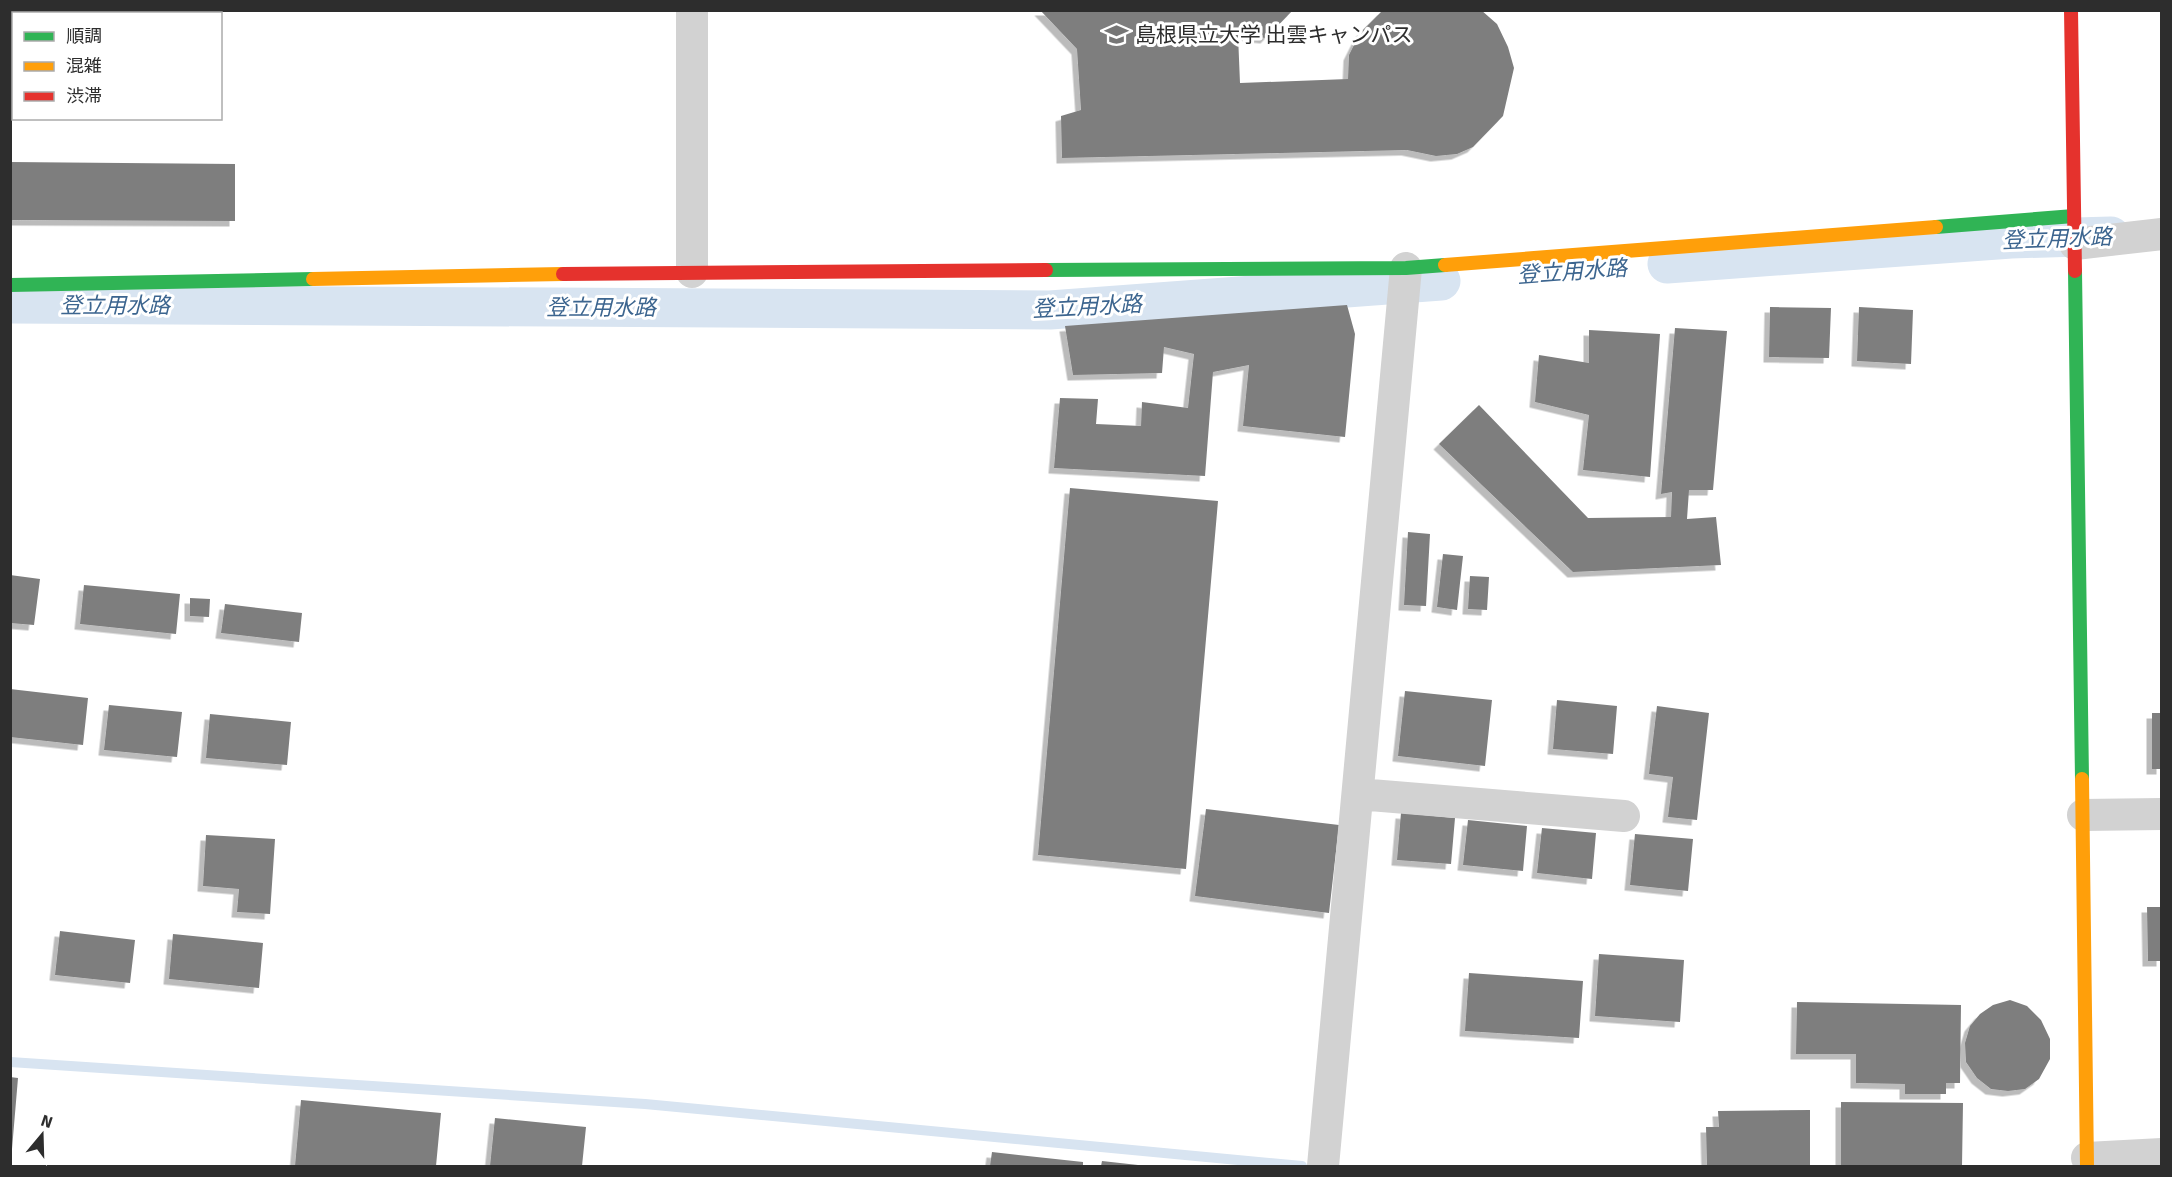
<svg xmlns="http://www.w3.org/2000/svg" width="2172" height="1177" font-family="Signika,'Noto Sans JP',sans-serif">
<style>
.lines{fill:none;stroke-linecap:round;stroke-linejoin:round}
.stream{stroke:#d8e4f1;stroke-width:10}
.canal{stroke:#d8e4f1;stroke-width:39}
.building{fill:#7e7e7e;filter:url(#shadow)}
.street{stroke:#d2d2d2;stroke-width:32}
.fast{stroke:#30b455;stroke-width:14}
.slow{stroke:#ff9f0a;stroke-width:14}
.jam{stroke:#e5322d;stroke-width:14}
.labels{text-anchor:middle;stroke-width:6;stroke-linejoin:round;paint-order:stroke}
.poi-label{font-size:21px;fill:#2d2d2d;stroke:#fff;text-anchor:start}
.water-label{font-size:22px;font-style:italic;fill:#3c658f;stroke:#fff}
</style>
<defs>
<filter id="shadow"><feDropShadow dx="-5.5" dy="5.5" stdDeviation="0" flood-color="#0004"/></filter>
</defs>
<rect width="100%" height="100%" fill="#fff"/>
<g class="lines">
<path class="stream" d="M10,1062L645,1104L1302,1166"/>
<path class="canal" d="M1667,264L2011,239L2111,236
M10,304L1050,310L1441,281"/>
</g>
<path class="building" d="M1040,10H1293L1266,38L1238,35L1240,83L1348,79L1349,55L1360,33L1383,10H1481L1497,24L1508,47L1514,68L1503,116L1473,147L1457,154L1436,156L1407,150L1062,158L1061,116L1081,110L1077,49Z
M10,162L235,164V221L10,220Z
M1347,305L1355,334L1345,437L1243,426L1249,365L1213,372L1205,476L1054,468L1060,398L1098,399L1096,424L1141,426L1142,402L1188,408L1194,354L1164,347L1162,373L1073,375L1065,326Z
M1770,307L1831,308L1829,358L1769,357Z
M1859,307L1913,310L1911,364L1857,361Z
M1675,328L1727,331L1713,490H1689L1687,519L1716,517L1721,565L1573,572L1439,444L1479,405L1588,518L1671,517L1672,492L1661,494Z
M1589,330L1660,334L1650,477L1583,470L1589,415L1535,402L1539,355L1589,363Z
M1070,488L1218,501L1186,869L1038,855Z
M1408,532L1430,534L1426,606L1404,605Z
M1443,554L1463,556L1457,610L1437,607Z
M10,575L40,579L34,625L10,623Z
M1470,576L1489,577L1487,610L1468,609Z
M84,585L180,594L176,634L80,624Z
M190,598L210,599L209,617L190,616Z
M225,604L302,613L299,642L221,633Z
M10,689L88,698L83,745L10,737Z
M1405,691L1492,700L1485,766L1398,756Z
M1557,700L1617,706L1613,754L1553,749Z
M109,705L182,712L177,757L104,750Z
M1657,706L1709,713L1697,820L1668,817L1673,777L1649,774Z
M2152,713H2162V769H2152Z
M210,714L291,722L287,765L206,758Z
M1206,809L1339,825L1329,913L1195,896Z
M1401,813L1455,818L1451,864L1397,860Z
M1468,820L1527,826L1523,871L1463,865Z
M1542,828L1596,833L1592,879L1537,873Z
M1635,834L1693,839L1688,891L1630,885Z
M206,835L275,839L270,914L237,912L239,889L203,886Z
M2147,907H2162V961H2148Z
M60,931L135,940L130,983L55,975Z
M173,934L263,943L259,988L169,979Z
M1599,954L1684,960L1680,1022L1595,1016Z
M1469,973L1583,981L1579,1038L1465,1031Z
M2010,1000L2027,1006L2041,1020L2050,1039V1059L2039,1079L2025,1089L2008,1091L1991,1089L1977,1078L1966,1062L1965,1043L1970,1026L1980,1014L1993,1005Z
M1797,1002L1961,1005L1960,1083H1946V1094H1905V1084L1856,1083V1054H1796Z
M10,1077L18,1078L12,1149H10Z
M301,1100L441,1113L436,1166H295Z
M1841,1102L1963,1103L1962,1166H1841Z
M1810,1110V1166H1707L1706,1127H1719L1718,1111Z
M495,1118L586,1127L582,1166H490Z
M992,1152L1083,1162V1166H990Z
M1102,1161L1138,1165L1137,1166H1101Z"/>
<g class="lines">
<path class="street" d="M692,10V272
M2075,244L2162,234
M1358,794L1624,816
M2083,815L2162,814
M2087,1158L2162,1154
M1323,1166L1406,268"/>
<path class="fast" d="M1936,227L2074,216
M1046,270L1406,268L1445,265
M2075,271L2082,779
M10,285L313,279"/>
<path class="slow" d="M1445,265L1936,227
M313,279L563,274
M2082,779L2087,1166"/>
<path class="jam" d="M2071,10L2075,271
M563,274L1046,270"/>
</g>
<defs>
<symbol id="university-bare" viewBox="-9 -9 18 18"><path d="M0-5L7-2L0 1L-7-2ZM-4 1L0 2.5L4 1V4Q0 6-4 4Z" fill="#767676" stroke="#fff" stroke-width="2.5" paint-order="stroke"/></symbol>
</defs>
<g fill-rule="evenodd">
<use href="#university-bare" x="1100" y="18" width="33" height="33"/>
</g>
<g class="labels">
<g class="poi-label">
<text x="1135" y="42">島根県立大学 出雲キャンパス</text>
</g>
<g class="water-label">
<text transform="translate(2057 238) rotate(-2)" y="8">登立用水路</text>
<text transform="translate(1572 271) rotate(-4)" y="8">登立用水路</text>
<text x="115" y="313">登立用水路</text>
<text transform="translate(1087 306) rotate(-3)" y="8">登立用水路</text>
<text x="601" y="315">登立用水路</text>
</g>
</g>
<rect width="2172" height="1177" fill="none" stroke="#2d2d2d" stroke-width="24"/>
<rect x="12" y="12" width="210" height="108" fill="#ffffff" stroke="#ababab" stroke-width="1.5"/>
<rect x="24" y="32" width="30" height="9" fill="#30b455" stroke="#ababab" stroke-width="1.5"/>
<text x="66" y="42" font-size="18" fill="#2d2d2d">順調</text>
<rect x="24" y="62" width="30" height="9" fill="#ff9f0a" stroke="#ababab" stroke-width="1.5"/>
<text x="66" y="72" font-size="18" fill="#2d2d2d">混雑</text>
<rect x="24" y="92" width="30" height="9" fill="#e5322d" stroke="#ababab" stroke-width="1.5"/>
<text x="66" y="102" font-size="18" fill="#2d2d2d">渋滞</text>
<g transform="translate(42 1135) rotate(19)" stroke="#ffffff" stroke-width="4.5" paint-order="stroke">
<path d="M0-4.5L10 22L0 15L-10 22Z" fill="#2d2d2d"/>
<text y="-9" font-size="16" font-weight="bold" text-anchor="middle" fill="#2d2d2d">N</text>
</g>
</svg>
